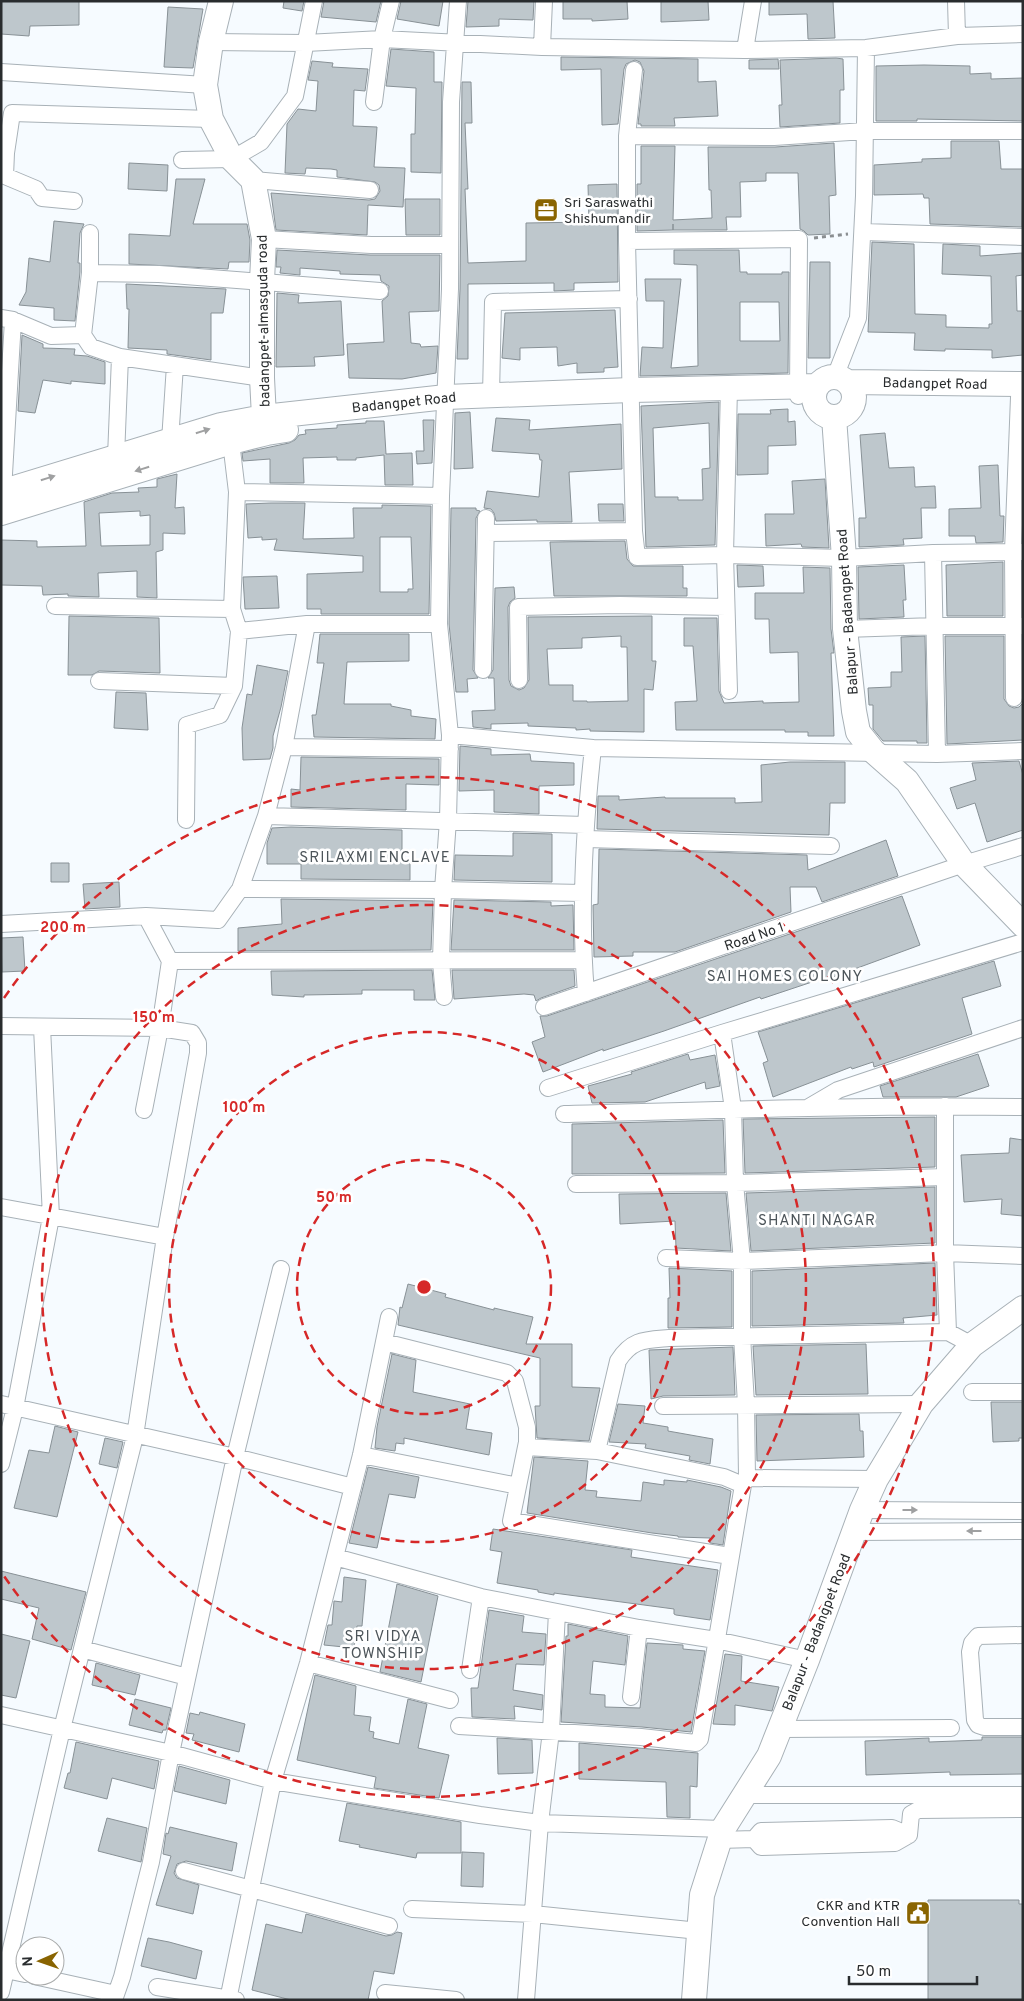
<svg xmlns="http://www.w3.org/2000/svg" width="1024" height="2001" font-family="Overpass,sans-serif">
<style>
.building{fill:#bec7cc;stroke:#889196;fill-rule:evenodd}
.lines{fill:none;stroke-linecap:round;stroke-linejoin:round}
.street-casing{stroke:#a8b1b7;stroke-width:18}
.secondary-casing{stroke:#a8b1b7;stroke-width:26}
.path{stroke:#8a8e91;stroke-width:3;stroke-dasharray:4 4;stroke-linecap:butt}
.street{stroke:#fff;stroke-width:16}
.secondary{stroke:#fff;stroke-width:24}
.oneway{fill:#9fa0a1}
.ring{fill:none;stroke:#d62828;stroke-width:2.5;stroke-dasharray:9 6}
.labels{text-anchor:middle;stroke-width:5;stroke-linejoin:round;paint-order:stroke}
.poi-label{font-size:14px;fill:#292c2e;stroke:#fff;text-anchor:start}
.street-label{font-size:14px;fill:#292c2e;stroke:#fff}
.neighbourhood-label{font-size:15px;letter-spacing:1px;fill:#4d555a;stroke:#fff}
.centre{fill:#d62828;stroke:#fff;stroke-width:2.5}
.ring-label{font-size:15px;text-anchor:middle;font-weight:bold;fill:#d62828;stroke:#fff;stroke-width:5;stroke-linejoin:round;paint-order:stroke}
</style>
<rect width="100%" height="100%" fill="#f6fbff"/>
<path class="building" d="M1,1H79V25L30,26L29,36L1,34Z
M284,1H304L302,11L283,8Z
M324,1H381L376,22L321,17Z
M401,1H443L439,26L397,19Z
M468,1H534L533,20L499,19V26L466,27Z
M563,1H627L628,19L592,21V19H563Z
M661,1H708L709,20L661,22Z
M769,1H833L835,38L808,39L807,14L769,15Z
M168,7L203,9L193,68L164,67Z
M391,49L434,52V82H442L441,173L411,172V134H415L416,88L386,86Z
M561,57L698,59V82L716,81L718,116L674,118L675,126H641V124H638L644,71L640,62L635,60L626,64L624,69L618,124L602,125L601,69L561,70Z
M836,58L843,59L844,90H840V123L780,127L779,105H782L780,60Z
M778,59L779,69H749V60Z
M312,61L333,63L332,67L368,69L365,91L354,90L353,126L377,127L374,167L405,168L403,207L368,205L367,235L276,230L271,193L369,200L375,199L380,191L379,185L375,182L337,177V170L331,169L306,168L305,174L285,173L287,124L298,109L316,111L318,81L308,80Z
M924,65L970,66V74L991,73V79L1023,78V121L917,119V121H876V66Z
M462,82H471L472,123H465L468,189H465L468,263L526,261V223L589,222L588,185L617,184L618,282L574,283V290L554,291V283L468,284V359H457L460,289Z
M951,141H999L1001,169H1023L1022,227L930,224L929,198H924L923,194L874,195V165L922,162V159L951,158Z
M834,143L836,195L829,196L830,234L808,235L804,231L800,229L798,173H766V181L740,182L741,217H726L727,230H673V224V230L637,231V184H641V146H675L673,220L712,218L711,190H709L708,147H775Z
M129,163L168,165L167,191L128,189Z
M176,179H205L193,224H247L250,240L249,262H229L228,269L129,264V234L170,236Z
M405,199H440V235H406Z
M54,221L84,224L80,233L78,263H80V272L75,321L54,320V308L19,305L26,292L29,258L50,262Z
M872,242L914,244L915,314L946,315V327L989,328V324H992L991,276L942,274L943,244L980,246V256L1022,253L1023,275L1016,276L1017,311H1023V355L992,358V350L945,349V351L914,350L915,333L868,332Z
M277,250L370,255H440L439,311L409,312L411,343L420,344L421,347L438,346L436,373L402,379L349,378L347,344L384,342L382,301L388,296L389,286L381,281L380,275L340,274V271L300,268V275L280,273L281,267H276Z
M674,250H739L740,272H747V274H782V272H789L788,373L640,376L642,347L663,348L664,301H646L645,279H681L671,368L698,366L697,265L674,264ZM740,302H779L780,341H740Z
M810,262H830V358H808Z
M126,284L226,289L223,313H211V360L167,354V350L128,348L129,309H127Z
M277,293L299,295L298,303L341,301L344,355L314,357L315,366L276,367Z
M615,310L618,367L604,368V372L577,373V363L558,366L557,347L520,348V360L502,358L505,313Z
M22,335L43,344V348L75,349L74,355L87,356L105,362V384L71,381V384L43,380L35,413L18,411Z
M719,402L715,545L646,547L641,406ZM709,423L710,468L702,469L703,500H678V497H655L653,428Z
M788,409V422L795,421L796,445L768,446V474L737,475L738,414H771L770,410Z
M470,412L473,468L454,469L455,413Z
M496,418L530,420L529,430L621,424L622,469L569,472L572,522H537V520L496,521L494,513L491,509L484,508L487,491L539,497L542,460H540L539,454L492,451Z
M423,420H434L432,463L417,464L416,451H424Z
M366,421H384L386,454L412,453L413,485H385L384,455L356,458V460H337V457L303,458L304,483H270V459L243,461L242,453L289,443L295,440L299,435L306,434L305,430L337,428V425L366,423Z
M885,433L889,468L914,467L915,487L935,486L936,508H921L922,538L903,539L904,545L859,547V518H866L860,435Z
M998,465L1000,516H1004L1003,542L976,543L975,536H949V509L981,508L979,466Z
M177,474L175,508L184,507L185,534L163,533V550L156,552L157,598L137,597V571L98,573L99,597L68,596V594L43,595L42,586L1,585V540L37,541V547L86,546L84,502L112,493L139,492L138,488L157,487V479ZM140,511V516L150,515V545L101,546L99,513Z
M825,479L829,548L802,547L801,544L766,546L765,514H794L792,481Z
M271,503H305L303,539L354,538L353,508H382V505L431,506L429,614H321V609H307V574L363,572V556L274,550L277,539L262,540V537L248,538L246,504ZM380,537H411L413,589H408V592H380Z
M598,504H623L624,521H599Z
M451,508H476V510L480,511L476,518L473,670L478,678L467,679L468,692H456L449,624Z
M625,541L627,559L633,566H683V588H687V596H554L550,542Z
M1003,562V616H947L946,565Z
M737,565L763,566L764,586L738,587Z
M904,565L906,600H903L904,617L859,619L858,567Z
M803,567L830,568L831,629L834,653H831L834,736H808V732H785V730H676L675,702L697,701L693,646H684V618H717L719,691L724,703L763,701V703L799,702L798,652L770,653L769,619H755V593H804Z
M277,576L279,608L245,609L243,577Z
M514,587L515,598L510,602L508,607L509,680L511,686L519,690L524,688L529,680L528,617L652,616V661H656L653,690L644,689V732L590,731V729L576,730V728L528,726V723L491,724V729L473,727L472,711L495,710L494,678H488L493,670L495,588ZM621,636V647H627L628,701L587,702V701H573V685H549L547,649L582,648V638Z
M69,616L159,618L160,673L99,671L92,675H68Z
M320,634H409V661L347,662L344,704H391V706L411,710V716L436,719L435,739L314,737L312,715H316L324,663H317Z
M925,636L927,743H917V741H883L873,729V705H869L868,688L891,687V672H902L901,637Z
M945,636H1004V699L1009,706L1014,708L1019,707L1023,703V740L947,744Z
M257,665L288,671L281,707L273,736V748L270,759L243,760L242,728L247,694L252,695Z
M116,692L146,693L148,730L114,728Z
M460,746L491,749V755L530,754L531,761L574,763V785L539,786V814L494,812V790L459,791Z
M301,757L439,759V785L406,784V810L291,807V789L300,790Z
M1019,761L1023,775V830L987,842L975,803L957,809L950,788L976,780L972,763Z
M790,762H845V803H830L829,835L597,829L598,796H619V800L665,797V798H735V803L762,802L761,765Z
M291,827L402,830V859H410V880L301,879V864H267V843L272,828Z
M513,833L552,834V882L454,880L455,855L513,856Z
M886,840L898,876L822,902L816,887H790L791,912L675,952H633V956L594,957L593,905L598,904L599,849L807,855L808,870Z
M51,863H69V882H51Z
M119,882L120,907L85,909L83,884Z
M902,896L920,945L841,974L822,981L821,979L761,999L760,997L664,1031L603,1051V1049L543,1072L532,1042L545,1037L540,1016H547Z
M281,899L433,901L431,950L238,951V928L282,924Z
M454,900L551,902V906L573,905L574,950H451Z
M23,937L25,971L2,972L1,938Z
M994,961L1001,986L962,998L972,1034L874,1067L873,1062L852,1069L851,1067L773,1097L763,1063L768,1061L758,1032Z
M432,970L435,1000H414V990H362V994L304,995V997L272,995L271,971Z
M452,970H574L575,986L541,998L536,1001L534,995L524,994L454,999Z
M688,1054L690,1060L715,1055L720,1086L706,1089L705,1082L645,1102L592,1103L588,1086L632,1074L631,1072Z
M978,1054L989,1086L956,1097H883L880,1086Z
M935,1117V1167L745,1173L743,1119Z
M723,1120L725,1173L572,1174V1124Z
M1010,1138L1023,1140V1216L1001,1214L1002,1199L964,1202L961,1155L1009,1153Z
M935,1187V1243L751,1251L746,1193Z
M726,1193L731,1251L676,1248L675,1221L620,1224L619,1194Z
M935,1263L937,1315L903,1318L904,1323L752,1326V1271Z
M669,1268L732,1271V1327L668,1328V1298H670Z
M408,1284L446,1294L445,1297L494,1310V1308L533,1317L526,1344H572V1387L600,1388L589,1441L537,1438L535,1406H540V1358L398,1325L400,1307L402,1308Z
M866,1344L868,1394L756,1395L753,1346Z
M733,1347L735,1395L663,1396L651,1399L649,1350Z
M392,1354L416,1360L413,1392L470,1404L466,1429L492,1433L489,1455L404,1438V1444L396,1443L395,1451L375,1448L377,1427Z
M991,1402H1023V1438H1019V1441L993,1442Z
M618,1404L645,1406L643,1423L668,1427V1431L713,1439L710,1464L689,1460L690,1456L645,1448L646,1444L609,1442Z
M859,1414L860,1431H863L864,1457L757,1461L756,1415Z
M55,1426L78,1432L57,1517L14,1508L29,1450L49,1453Z
M105,1438L123,1442L117,1468L99,1464Z
M534,1457L588,1461L585,1490L597,1491L596,1497L641,1501L643,1482L664,1485V1480L687,1482V1480L721,1487L731,1491L723,1545L710,1543V1538L678,1537V1536L652,1533L527,1513Z
M368,1467L419,1477L415,1498L389,1494L377,1548L349,1543Z
M493,1529L632,1550L631,1557L718,1570L710,1620L676,1615L674,1614V1609L554,1593V1595L538,1592V1590L497,1583L502,1552L490,1550Z
M1,1571L86,1592L71,1650L32,1639L39,1608L1,1599Z
M344,1577L366,1580L362,1626H357L354,1648L324,1645L328,1625H332L334,1601L342,1602Z
M397,1584L438,1596L421,1682L380,1672Z
M489,1610L524,1616L522,1632L546,1634L544,1665L516,1664L513,1690L543,1695L542,1710L514,1706L515,1719L472,1717L471,1688H478Z
M568,1624L628,1636L625,1665L593,1661L590,1694L605,1695V1707L640,1708L647,1643L683,1645V1649L705,1651L691,1732L642,1727L561,1722L566,1636H568Z
M1,1634L30,1641L16,1698L1,1695Z
M725,1654L742,1656L741,1681L779,1687L772,1711L735,1705V1725L713,1724Z
M96,1663L140,1675L135,1695L92,1685Z
M315,1675L356,1686L354,1715L371,1717L369,1731L374,1732L373,1738L399,1744L408,1699L427,1704L418,1748L449,1755L439,1798L374,1788L376,1777L297,1760Z
M135,1699L171,1708L166,1730H163L162,1733L129,1725Z
M200,1712L245,1724L239,1752L192,1740L194,1734L186,1733L190,1713L199,1715Z
M982,1737H1023V1774L950,1775V1772L866,1775L865,1741L929,1738V1742L982,1740Z
M497,1738L532,1740L533,1773L498,1774Z
M76,1742L159,1761L154,1789L112,1778L107,1799L64,1788L68,1773H70Z
M579,1743L698,1753L697,1787L690,1786V1818L667,1817L666,1782L579,1779Z
M179,1766L230,1780L226,1804L174,1791Z
M347,1803L461,1822V1853H417L416,1858L359,1847L360,1845L339,1841Z
M107,1818L147,1828L141,1862L98,1851Z
M170,1827L237,1843L232,1871L186,1861L177,1864L174,1873L177,1878L199,1885L193,1914L156,1905L171,1856L163,1854L166,1833L168,1834Z
M462,1852L484,1853L483,1887L461,1886Z
M928,1900H1019V1904H1023V2000H928Z
M306,1914L386,1936L392,1935L397,1932L402,1933L394,1974L374,1971L368,2000H291L252,1990L266,1924L302,1933Z
M148,1938L169,1942L202,1951L196,1979L141,1966Z"/>
<g class="lines">
<defs>
<path id="street" d="M956,1L957,36
M211,42L306,43L382,39L542,47L745,50L866,48L957,36L1023,34
M542,47L544,1
M745,50L753,1
M634,70L627,136V241L634,531L637,557L725,555L844,558L933,553L1023,552
M1,72L205,85
M374,102L382,39L391,1
M627,136L774,137L865,131H1023
M182,160L232,159L261,142L295,96L314,1
M253,180L370,190
M74,201L42,198L36,189L5,176L6,153L12,113L211,119
M863,232L1023,237
M264,239L371,245H449
M627,241L799,239L798,396
M90,273L159,274L380,291
M1,318L13,320L51,336L83,335L91,347L120,357L262,378
M83,335L90,273V233
M835,377L858,318L864,196L866,48
M729,388L725,555L729,691
M491,395L493,302L629,299
M170,441L175,365
M116,457L120,357
M3,491L13,320
M237,492L441,496
M486,533L634,531
M933,553L937,754
M55,606L232,609L237,492L231,442
M232,609L239,631L307,624H439
M845,629L935,626H1023
M483,670L486,518
M519,680L518,607L620,605L726,607
M99,681L234,686L239,631
M1014,698L1013,551L1019,397
M450,735L593,748C584,829 579,911 586,993
M284,747L450,749
M593,748L937,754L1023,751
M266,816L585,825
M186,820L187,725L220,715L234,686
M586,839L831,846
M240,889L266,816L284,747L307,624
M1,924L146,916L218,920L240,889L443,890L583,893
M170,961L584,960
M444,997L441,961L443,890L448,820L450,735L439,624L441,496L450,289L451,102L458,1
M544,1007L964,864L1023,846
M1,1026L160,1028L192,1033L198,1043V1053L165,1237L135,1436L62,1729L1,1992
M548,1088L722,1033L1023,942
M945,1106V1253L948,1332
M809,1107L838,1090L1023,1028
M144,1110L160,1028L170,961L146,916
M564,1114C717,1110 870,1105 1023,1107
M576,1184L735,1183L945,1177
M1,1207L165,1237
M666,1258L742,1261L945,1253L1023,1256
M384,1342L507,1373L515,1381L527,1427V1442L511,1521L730,1556
M972,1392H1023
M1,1404L235,1457L353,1487
M663,1406L921,1404
M526,1447L597,1451L724,1477L743,1485
M597,1451L618,1361C632,1339 645,1340 669,1338L948,1332L972,1345
M361,1455L518,1486
M1,1464L15,1408L51,1217L42,1027
M747,1478L876,1479
M862,1510L1023,1511
M854,1532L1023,1531
M335,1557L481,1597L639,1628L716,1640L807,1660
M1023,1635L978,1636L972,1643L970,1652L975,1720L978,1725L984,1727H1023
M82,1649L187,1677
M308,1663L450,1700
M470,1670L481,1597
M631,1697L639,1628
M1,1715L171,1753L273,1781L480,1815L540,1823L723,1829
M459,1726L641,1737L696,1743L700,1739L743,1485L747,1478L746,1404L742,1336V1261L735,1183L733,1109L722,1033
M780,1729L951,1728
M745,1795H1023
M909,1835L911,1814L918,1810L1023,1809
M754,1839L761,1831L892,1828L909,1835
M719,1840L754,1839L761,1847L895,1843L909,1835
M184,1871L389,1926
M412,1909L533,1914L699,1931
M6,1970L25,1974
M34,1976L116,1994
M157,1987L236,2000
M385,1993L456,2000
M114,2000L122,1977L151,1862L171,1753L235,1457L281,1269
M228,2000L273,1781L308,1663L361,1455L389,1317
M526,2000L540,1823L551,1731L557,1612"/>
<path id="secondary" d="M221,1L211,42L205,85L211,119L232,159L253,180L264,239L262,281V378L264,417L267,432
M814 397a20 20 0 1 1 40 0a20 20 0 1 1-40 0Z
M847,382L1023,384
M834,417L844,558L845,629L854,711L858,732L873,751L907,781L964,864L1023,925
M1,492L221,425L264,417L446,397L631,390L817,386
M1,513L231,442L267,433L286,430
M694,2000L702,1895L723,1829L769,1756L807,1660L862,1510L876,1479L921,1404L972,1345L1023,1308"/>
</defs>
<use href="#street" class="street-casing"/>
<use href="#secondary" class="secondary-casing"/>
<path class="path" d="M814,238L848,234"/>
<use href="#street" class="street"/>
<use href="#secondary" class="secondary"/>
</g>
<defs><path id="oneway-solid" d="M-6-.8H1V-3.2L6.5 0L1 3.2V.8H-6Z" transform="scale(1.25)"/></defs>
<g class="oneway">
<use href="#oneway-solid" transform="translate(203 431) rotate(-17)"/>
<use href="#oneway-solid" transform="translate(142 469) rotate(163)"/>
<use href="#oneway-solid" transform="translate(48 478) rotate(-17)"/>
<use href="#oneway-solid" transform="translate(910 1510)"/>
<use href="#oneway-solid" transform="translate(974 1531) rotate(180)"/>
</g>
<g class="ring">
<circle cx="424" cy="1287" r="127"/>
<circle cx="424" cy="1287" r="255"/>
<circle cx="424" cy="1287" r="382"/>
<path d="M4 998A510 510 0 1 1 4 1576"/>
</g>
<defs>
<symbol id="office-square" viewBox="-11 -11 22 22"><rect x="-9" y="-9" width="18" height="18" rx="4" fill="#896401" stroke="#fff"/><path d="M-6-3h4V-5.5h4V-3h4V5H-6ZM-1-4.5V-3h2v-1.5ZM-6 0V1H6V0Z" fill="#fff"/></symbol>
<symbol id="civic-square" viewBox="-11 -11 22 22"><rect x="-9" y="-9" width="18" height="18" rx="4" fill="#896401" stroke="#fff"/><path d="M-.6-6.5H3V-4.5H.6V-3L4-1V1h2V6H-6V1h2V-1L-.6-3ZM-1.2 2.5V6h2.4V2.5Z" fill="#fff"/></symbol>
</defs>
<g fill-rule="evenodd">
<use href="#office-square" x="532" y="196" width="28" height="28"/>
<use href="#civic-square" x="904" y="1899" width="28" height="28"/>
</g>
<g class="labels">
<g class="poi-label">
<text x="564" y="207">Sri Saraswathi<tspan x="564" dy="16">Shishumandir</tspan></text>
<text x="900" y="1910" text-anchor="end">CKR and KTR<tspan x="900" dy="16">Convention Hall</tspan></text>
</g>
<g class="street-label">
<text transform="translate(263 321) rotate(-91)" y="5">badangpet-almasguda road</text>
<text transform="translate(935 383) rotate(1)" y="5">Badangpet Road</text>
<text transform="translate(404 402) rotate(-6)" y="5">Badangpet Road</text>
<text transform="translate(847 612) rotate(-94)" y="5">Balapur - Badangpet Road</text>
<text transform="translate(754 936) rotate(-19)" y="5">Road No 1</text>
<text transform="translate(816 1632) rotate(-69)" y="5">Balapur - Badangpet Road</text>
</g>
<g class="neighbourhood-label">
<text x="375" y="862">SRILAXMI ENCLAVE</text>
<text x="785" y="981">SAI HOMES COLONY</text>
<text x="817" y="1225">SHANTI NAGAR</text>
<text x="383" y="1641">SRI VIDYA<tspan x="383" dy="17">TOWNSHIP</tspan></text>
</g>
</g>
<circle cx="424" cy="1287" r="8" class="centre"/>
<g class="ring-label">
<text x="63" y="932">200 m</text>
<text x="154" y="1022">150 m</text>
<text x="244" y="1112">100 m</text>
<text x="334" y="1202">50 m</text>
</g>
<rect width="1024" height="2001" fill="none" stroke="#292c2e" stroke-width="5"/>
<g transform="translate(40 1961) rotate(268)"><circle r="24" fill="#ffffff" stroke="#a9abab"/>
<path d="M0-4L9 19L0 12L-9 19Z" fill="#896401"/>
<text y="-8" font-size="14" font-weight="bold" text-anchor="middle" fill="#292c2e">N</text>
</g>
<path d="M849 1976v8h128v-8" fill="none" stroke="#292c2e" stroke-width="2.5"/>
<text x="856" y="1976" font-size="15" fill="#292c2e" stroke="#ffffff" stroke-width="4" paint-order="stroke">50 m</text>
</svg>
